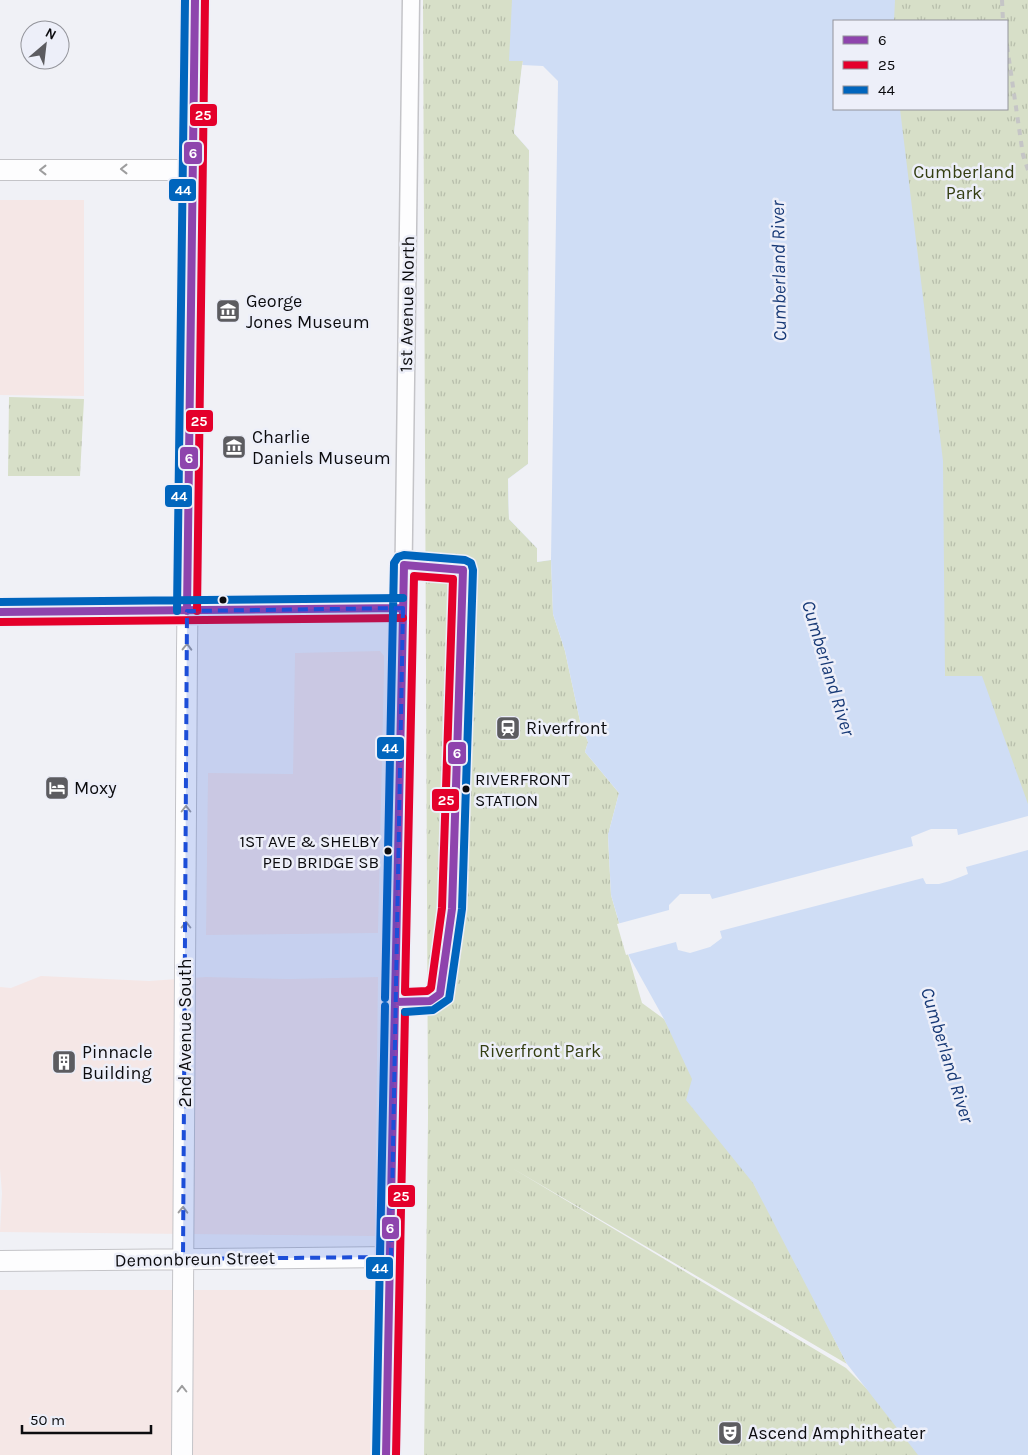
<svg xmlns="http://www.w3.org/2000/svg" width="1028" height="1455" font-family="Karla,sans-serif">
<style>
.commercial{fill:#f5e7e6}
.park{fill:url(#park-tufts)}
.water{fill:#cfddf5}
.pier{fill:#f0f1f6}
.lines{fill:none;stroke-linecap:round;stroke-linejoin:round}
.minor-casing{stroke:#c4c4c8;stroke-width:19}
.tertiary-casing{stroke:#c4c4c8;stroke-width:22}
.primary-casing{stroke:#a89c96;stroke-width:28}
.minor{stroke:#fdfdfe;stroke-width:16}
.tertiary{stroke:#fdfdfe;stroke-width:20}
.primary{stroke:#eae3de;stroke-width:25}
.rail{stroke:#c5c5c6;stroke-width:4;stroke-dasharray:6 6;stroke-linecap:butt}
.bus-1-casing{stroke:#edeff9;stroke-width:11}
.bus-2-casing{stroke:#edeff9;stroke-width:11}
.bus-3-casing{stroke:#edeff9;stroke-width:11}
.bus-1{stroke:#8e44ad;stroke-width:8}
.bus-2{stroke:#e4002b;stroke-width:8}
.bus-3{stroke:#0065bd;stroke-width:8}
.oneway{stroke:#9d9d9e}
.marked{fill:#1d4ed8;fill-opacity:0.2;stroke:#1d4ed8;stroke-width:4;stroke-dasharray:10 6;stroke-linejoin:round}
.bus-dot{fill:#0c0c0f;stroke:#edeff9;stroke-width:2}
.labels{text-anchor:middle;stroke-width:5;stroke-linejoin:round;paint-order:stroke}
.bus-label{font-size:17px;fill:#0c0c0f;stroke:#edeff9;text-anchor:start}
.park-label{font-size:18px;fill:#343e12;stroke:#edeff9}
.poi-label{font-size:18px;fill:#0c0c0f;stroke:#edeff9;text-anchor:start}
.street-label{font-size:18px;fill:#0c0c0f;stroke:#edeff9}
.water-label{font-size:19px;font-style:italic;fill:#173976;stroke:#edeff9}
.line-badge{stroke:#edeff9;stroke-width:2}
.badge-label{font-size:14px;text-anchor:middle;font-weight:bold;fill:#fff}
</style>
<defs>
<pattern id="park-tufts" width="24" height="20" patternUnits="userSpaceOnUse" patternTransform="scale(1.25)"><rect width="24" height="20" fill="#d7dfc8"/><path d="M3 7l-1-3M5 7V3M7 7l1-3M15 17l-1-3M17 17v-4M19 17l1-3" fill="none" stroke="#b7beab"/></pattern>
</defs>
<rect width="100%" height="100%" fill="#f0f1f6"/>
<path class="commercial" d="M0,200H84V396L0,395Z
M380,651L384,656V672L378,933L206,935L208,773L293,774L295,653Z
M41,976L149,981L206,977L289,979L378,977L375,1236L0,1232L2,1193L0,1169V987L11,988Z
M0,1290H374L370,1455H0Z"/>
<path class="park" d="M423,0H542L523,60L514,133L529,150L528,464L508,479L509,519L537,548L551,560L553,614L565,651L580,721L588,742L585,752L619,793L608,835L611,895L642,1003L664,1019L779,1230L847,1364L512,1168L846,1368L933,1455H424L428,1117Z
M893,0H1028V829L945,676L893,109H1007V21H893Z
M9,397L84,399L80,476H8Z"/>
<path class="water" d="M512,0H895L894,21H834V109H900L943,461L945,676H982L1028,804V1455H918L847,1364L753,1183L686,1100L692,1079L664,1019L629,956L611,895L608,835L619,793L585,752L588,742L580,721L565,651L553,614L551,560L537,562V548L509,519L508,479L528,464L529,150L514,133L523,61H509Z"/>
<path class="pier" d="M522,65L543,66L558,81L551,560L537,562V548L509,519L508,479L528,464L529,150L514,133Z
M1028,816V850L966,867L968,874L950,881L939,884H926L923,878L720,931L722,938L710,947L690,953L678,950L676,942L626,955L617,924L669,910V905L680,894H710L712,899L913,846L911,837L931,829H957L958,835Z"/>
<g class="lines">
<defs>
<path id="minor" d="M403,608L411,0"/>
<path id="tertiary" d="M0,170H193
M0,1261L391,1257
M182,1455L187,649L195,0"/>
<path id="primary" d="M0,612L403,608L386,1455"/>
</defs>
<use href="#minor" class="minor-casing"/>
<use href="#tertiary" class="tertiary-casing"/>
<use href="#primary" class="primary-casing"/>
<use href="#minor" class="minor"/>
<use href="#tertiary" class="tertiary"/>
<use href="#primary" class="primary"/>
<path class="rail" d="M1002,0L1003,21
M1007,46L1023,155L1028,170"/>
<defs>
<path id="bus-1" d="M404,565L463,570L452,909L440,994L430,1001L395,1002Z
M187,611L195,0
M0,612L403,608
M386,1455L395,1002"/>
<path id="bus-2" d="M414,576L453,579L442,908L431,988L427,991L405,992Z
M197,611L205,0
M0,622L403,618
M396,1455L405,1012"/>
<path id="bus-3" d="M0,602L403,598
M177,611L185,0
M385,998L394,563L398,557L404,555L465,560L471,563L473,570L462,909L449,999L433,1010L405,1012
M376,1455L385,1006"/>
</defs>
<use href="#bus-1" class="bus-1-casing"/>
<use href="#bus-2" class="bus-2-casing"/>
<use href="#bus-3" class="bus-3-casing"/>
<use href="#bus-1" class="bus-1"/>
<use href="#bus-2" class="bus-2"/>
<use href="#bus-3" class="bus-3"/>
</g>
<defs><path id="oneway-chevron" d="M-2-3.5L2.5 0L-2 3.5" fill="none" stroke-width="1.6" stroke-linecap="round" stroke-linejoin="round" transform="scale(1.25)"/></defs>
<g class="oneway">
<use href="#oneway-chevron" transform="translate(124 169) rotate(180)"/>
<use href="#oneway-chevron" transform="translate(43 170) rotate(180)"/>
<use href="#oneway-chevron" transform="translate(187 647) rotate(-89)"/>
<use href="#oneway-chevron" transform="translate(186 809) rotate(-90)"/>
<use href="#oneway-chevron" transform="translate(186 925) rotate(-90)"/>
<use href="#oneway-chevron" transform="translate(183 1210) rotate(-89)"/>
<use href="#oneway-chevron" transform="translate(182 1389) rotate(-90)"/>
</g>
<path class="marked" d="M403,608L391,1257L183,1259L187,611Z"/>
<defs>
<symbol id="museum-square" viewBox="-11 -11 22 22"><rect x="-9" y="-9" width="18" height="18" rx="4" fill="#5c5c60" stroke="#edeff9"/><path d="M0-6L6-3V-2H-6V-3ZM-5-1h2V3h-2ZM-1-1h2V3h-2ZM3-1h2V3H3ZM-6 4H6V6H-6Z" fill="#fff"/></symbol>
<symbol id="station-square" viewBox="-11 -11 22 22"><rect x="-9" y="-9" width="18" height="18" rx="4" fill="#5c5c60" stroke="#edeff9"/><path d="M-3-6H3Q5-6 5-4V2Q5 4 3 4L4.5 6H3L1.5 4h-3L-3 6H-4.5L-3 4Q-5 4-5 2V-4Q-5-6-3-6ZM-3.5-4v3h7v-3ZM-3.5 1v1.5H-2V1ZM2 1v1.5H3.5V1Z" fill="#fff"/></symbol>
<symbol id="hotel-square" viewBox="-11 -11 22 22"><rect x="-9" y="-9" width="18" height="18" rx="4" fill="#5c5c60" stroke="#edeff9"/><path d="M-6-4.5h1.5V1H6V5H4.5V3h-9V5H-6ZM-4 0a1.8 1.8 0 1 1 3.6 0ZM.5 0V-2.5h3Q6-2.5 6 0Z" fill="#fff"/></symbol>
<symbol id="building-square" viewBox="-11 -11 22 22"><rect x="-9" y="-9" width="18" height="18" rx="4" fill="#5c5c60" stroke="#edeff9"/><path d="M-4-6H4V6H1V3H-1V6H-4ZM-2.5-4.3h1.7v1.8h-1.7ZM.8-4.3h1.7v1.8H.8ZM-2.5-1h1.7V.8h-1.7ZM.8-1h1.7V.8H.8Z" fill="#fff"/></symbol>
<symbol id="theatre-square" viewBox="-11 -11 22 22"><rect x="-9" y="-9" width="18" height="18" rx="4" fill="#5c5c60" stroke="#edeff9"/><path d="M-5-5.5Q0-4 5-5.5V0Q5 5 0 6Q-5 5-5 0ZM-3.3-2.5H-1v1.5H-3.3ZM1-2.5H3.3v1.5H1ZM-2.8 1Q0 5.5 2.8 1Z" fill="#fff"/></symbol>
</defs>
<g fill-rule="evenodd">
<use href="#museum-square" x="214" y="297" width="28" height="28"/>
<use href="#museum-square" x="220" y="433" width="28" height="28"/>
<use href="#station-square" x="494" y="714" width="28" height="28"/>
<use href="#hotel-square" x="43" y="774" width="28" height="28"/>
<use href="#building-square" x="50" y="1048" width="28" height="28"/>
<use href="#theatre-square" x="716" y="1419" width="28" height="28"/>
</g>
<g class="bus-dot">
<circle cx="223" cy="600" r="4.5"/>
<circle cx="466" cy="789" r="4.5"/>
<circle cx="388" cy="851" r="4.5"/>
</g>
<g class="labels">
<g class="bus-label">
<text x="475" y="785">RIVERFRONT<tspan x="475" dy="21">STATION</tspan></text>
<text x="379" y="847" text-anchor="end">1ST AVE &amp; SHELBY<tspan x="379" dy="21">PED BRIDGE SB</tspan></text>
</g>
<g class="park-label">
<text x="964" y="178">Cumberland<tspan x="964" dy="21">Park</tspan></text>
<text x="540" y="1057">Riverfront Park</text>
</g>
<g class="poi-label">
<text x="246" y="307">George<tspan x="246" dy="21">Jones Museum</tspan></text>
<text x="252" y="443">Charlie<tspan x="252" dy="21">Daniels Museum</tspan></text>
<text x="526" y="734">Riverfront</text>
<text x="74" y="794">Moxy</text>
<text x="82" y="1058">Pinnacle<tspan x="82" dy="21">Building</tspan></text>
<text x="748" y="1439">Ascend Amphitheater</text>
</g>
<g class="street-label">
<text transform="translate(407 304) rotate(-89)" y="6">1st Avenue North</text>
<text transform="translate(185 1033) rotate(-90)" y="6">2nd Avenue South</text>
<text transform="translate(195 1259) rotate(-1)" y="6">Demonbreun Street</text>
</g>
<g class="water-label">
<text transform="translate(778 271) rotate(-91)" y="7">Cumberland River</text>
<text transform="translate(829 668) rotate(73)" y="7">Cumberland River</text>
<text transform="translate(948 1055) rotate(73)" y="7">Cumberland River</text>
</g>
</g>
<g class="line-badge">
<rect x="189" y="103" width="29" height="24" rx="5" fill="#e4002b"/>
<rect x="183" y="141" width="20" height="24" rx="5" fill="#8e44ad"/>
<rect x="168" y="178" width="29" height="24" rx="5" fill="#0065bd"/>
<rect x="185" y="409" width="29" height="24" rx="5" fill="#e4002b"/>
<rect x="179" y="446" width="20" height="24" rx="5" fill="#8e44ad"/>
<rect x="164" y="484" width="29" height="24" rx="5" fill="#0065bd"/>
<rect x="376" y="736" width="29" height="24" rx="5" fill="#0065bd"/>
<rect x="447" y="741" width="20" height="24" rx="5" fill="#8e44ad"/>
<rect x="431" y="788" width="29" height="24" rx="5" fill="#e4002b"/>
<rect x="387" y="1184" width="29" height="24" rx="5" fill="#e4002b"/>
<rect x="381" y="1216" width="19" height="24" rx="5" fill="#8e44ad"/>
<rect x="365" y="1256" width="29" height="24" rx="5" fill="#0065bd"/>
</g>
<g class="badge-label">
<text x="203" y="120">25</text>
<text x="193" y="158">6</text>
<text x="183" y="195">44</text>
<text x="199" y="426">25</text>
<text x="189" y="463">6</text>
<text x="179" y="501">44</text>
<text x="390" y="753">44</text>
<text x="457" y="758">6</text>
<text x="446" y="805">25</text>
<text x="401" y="1201">25</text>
<text x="390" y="1233">6</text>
<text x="380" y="1273">44</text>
</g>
<rect x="833" y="20" width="175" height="90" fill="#edeff9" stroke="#93949b"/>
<rect x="843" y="36" width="25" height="8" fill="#8e44ad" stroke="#93949b"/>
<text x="878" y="45" font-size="15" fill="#0c0c0f">6</text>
<rect x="843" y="61" width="25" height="8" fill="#e4002b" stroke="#93949b"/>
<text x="878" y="70" font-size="15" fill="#0c0c0f">25</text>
<rect x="843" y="86" width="25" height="8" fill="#0065bd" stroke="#93949b"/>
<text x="878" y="95" font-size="15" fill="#0c0c0f">44</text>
<g transform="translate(45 45) rotate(28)"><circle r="24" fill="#edeff9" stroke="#93949b"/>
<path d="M0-4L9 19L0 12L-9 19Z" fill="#5c5c60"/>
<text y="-8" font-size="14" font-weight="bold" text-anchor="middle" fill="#0c0c0f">N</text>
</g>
<path d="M22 1425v8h129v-8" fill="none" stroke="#0c0c0f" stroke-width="2.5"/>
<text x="30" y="1425" font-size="15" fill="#0c0c0f" stroke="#edeff9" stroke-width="4" paint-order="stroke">50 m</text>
</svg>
